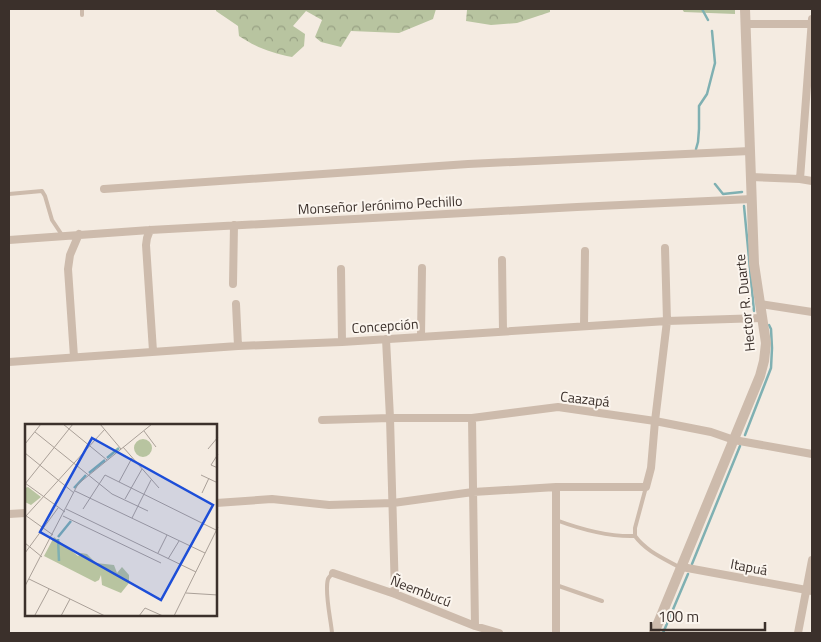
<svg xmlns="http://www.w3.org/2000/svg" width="821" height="642" font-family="'Titillium Web',sans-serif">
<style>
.forest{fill:url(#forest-crowns)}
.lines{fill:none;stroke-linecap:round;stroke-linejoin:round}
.stream{stroke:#7fb0b2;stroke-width:2.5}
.service{stroke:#cdbbac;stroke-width:4}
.minor{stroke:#cdbbac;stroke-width:8}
.tertiary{stroke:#cdbbac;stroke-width:10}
.labels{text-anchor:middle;stroke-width:4;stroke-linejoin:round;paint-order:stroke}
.street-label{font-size:14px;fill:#3b302b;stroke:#fbf5ee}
.inset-river{fill:none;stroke:#7fb0b2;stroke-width:2.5}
.inset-road{fill:none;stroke:#aaa098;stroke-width:1}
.view{fill:#1d4ed8;fill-opacity:0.15;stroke:#1d4ed8;stroke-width:2.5}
.inset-edge{fill:none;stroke:#3b302b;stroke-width:2.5}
</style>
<defs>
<pattern id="forest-crowns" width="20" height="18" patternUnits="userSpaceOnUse" patternTransform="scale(1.25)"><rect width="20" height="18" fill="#b8c4a0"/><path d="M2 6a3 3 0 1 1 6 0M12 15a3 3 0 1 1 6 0" fill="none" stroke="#97a083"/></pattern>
</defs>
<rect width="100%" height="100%" fill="#f4ebe1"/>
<path class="forest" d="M216,9H436L433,19L399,33L351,31L341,47L321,42L315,37L322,20L306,11L293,26L305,34L304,46L292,57C272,53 257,48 239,36L238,26L216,11Z
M464,9H550V12L517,23L491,25L466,21L467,10Z
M682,9H735V14L684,12Z"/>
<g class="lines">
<path class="stream" d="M702,9L708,20
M696,149L698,142L699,129V106L707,94L715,63L712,31
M715,184L723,194L742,192
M744,206L754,311
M745,435L771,368L772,348L771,329L769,325
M692,564L740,446
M663,633L688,574"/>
<path class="service" d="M82,9V15
M9,194L42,191L45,196L52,220L62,235
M646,487L635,528V536C646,551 663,558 679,567
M556,520C580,529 608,537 635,536
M556,585L602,601
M332,633C331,620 324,591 328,579C329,577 331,575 333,573"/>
<path class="minor" d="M746,24H812
M751,177L800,179L812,181
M800,179L812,19
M104,189L468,164L750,151
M150,230L147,238L146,245L153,351
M9,240L150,230L577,207L752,199
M502,260L503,331
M341,269L342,342
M233,284L234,225
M236,304L238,346
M760,304L812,312
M584,326L585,251
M421,336L422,268
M386,339L390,418L395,594
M74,357L68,269L70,255L79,234
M9,362L238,346L342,342L667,321L762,318
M472,418L475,626
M322,420L390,418H472L558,407L655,421L711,432L734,440L812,454
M216,503L272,499L329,505L393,503L473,492L556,487H646L651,468L655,421L667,321L665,248
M9,514L26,513
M682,567L812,591
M333,573L395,594L475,626L499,633
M556,633V487
M798,633L812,560"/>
<path class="tertiary" d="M654,633L760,376L764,361L766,343L754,264L745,9"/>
</g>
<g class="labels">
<g class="street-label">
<text transform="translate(380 205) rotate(-3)" y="5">Monseñor Jerónimo Pechillo</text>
<text transform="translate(745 303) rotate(-96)" y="5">Hector R. Duarte</text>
<text transform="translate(385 326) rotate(-4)" y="5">Concepción</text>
<text transform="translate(585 399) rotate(7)" y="5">Caazapá</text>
<text transform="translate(749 567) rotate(11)" y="5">Itapuá</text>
<text transform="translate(421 591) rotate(21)" y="5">Ñeembucú</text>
</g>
</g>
<g transform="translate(25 424)">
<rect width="192" height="192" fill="#f4ebe1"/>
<path d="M109 24a9 9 0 1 1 18 0a9 9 0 1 1-18 0ZM3,63L16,73L6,81L0,78V64Z" fill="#b8c4a0"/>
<path d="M29,113L53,132L56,129L62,130L71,139L89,141L92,149L97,143L104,151V159L96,169L77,161L76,151L74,156L70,158L19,132Z" fill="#b8c4a0"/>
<path class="inset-river" d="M82,34L94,24M64,49L80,36M49,64L61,51M33,113L46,97M33,115L34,137"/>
<path class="inset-road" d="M38,0L82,36M75,0L96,25M119,7L131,23M10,8L87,70L123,87M0,20L16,0M98,23L134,64M183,25L193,13M0,29L49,69M193,30L186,41L193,44M176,51L193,59M94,58L107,34M0,59L40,88M0,60L48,0M50,67L180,129M177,69L184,54M100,75L117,45M41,85L171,148M58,85L80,51L191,106M0,91L28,111M38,92L136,139M0,93L80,5M107,94L126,56M0,119L17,133M0,129L33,84M133,129L142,111M143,135L154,117M4,155L80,192M0,162L53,60L127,0M161,169L193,171M10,191L24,165M36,192L45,175M114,192L120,184L138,192M149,192L193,103"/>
<path class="view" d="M67,14L188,81L136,176L15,108Z"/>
<rect width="192" height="192" class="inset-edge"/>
</g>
<rect width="821" height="642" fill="none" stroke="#3b302b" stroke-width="20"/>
<path d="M651 622v8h114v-8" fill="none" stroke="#3b302b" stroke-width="2.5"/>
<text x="658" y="622" font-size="15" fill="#3b302b" stroke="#fbf5ee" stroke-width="4" paint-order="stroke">100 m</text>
</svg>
